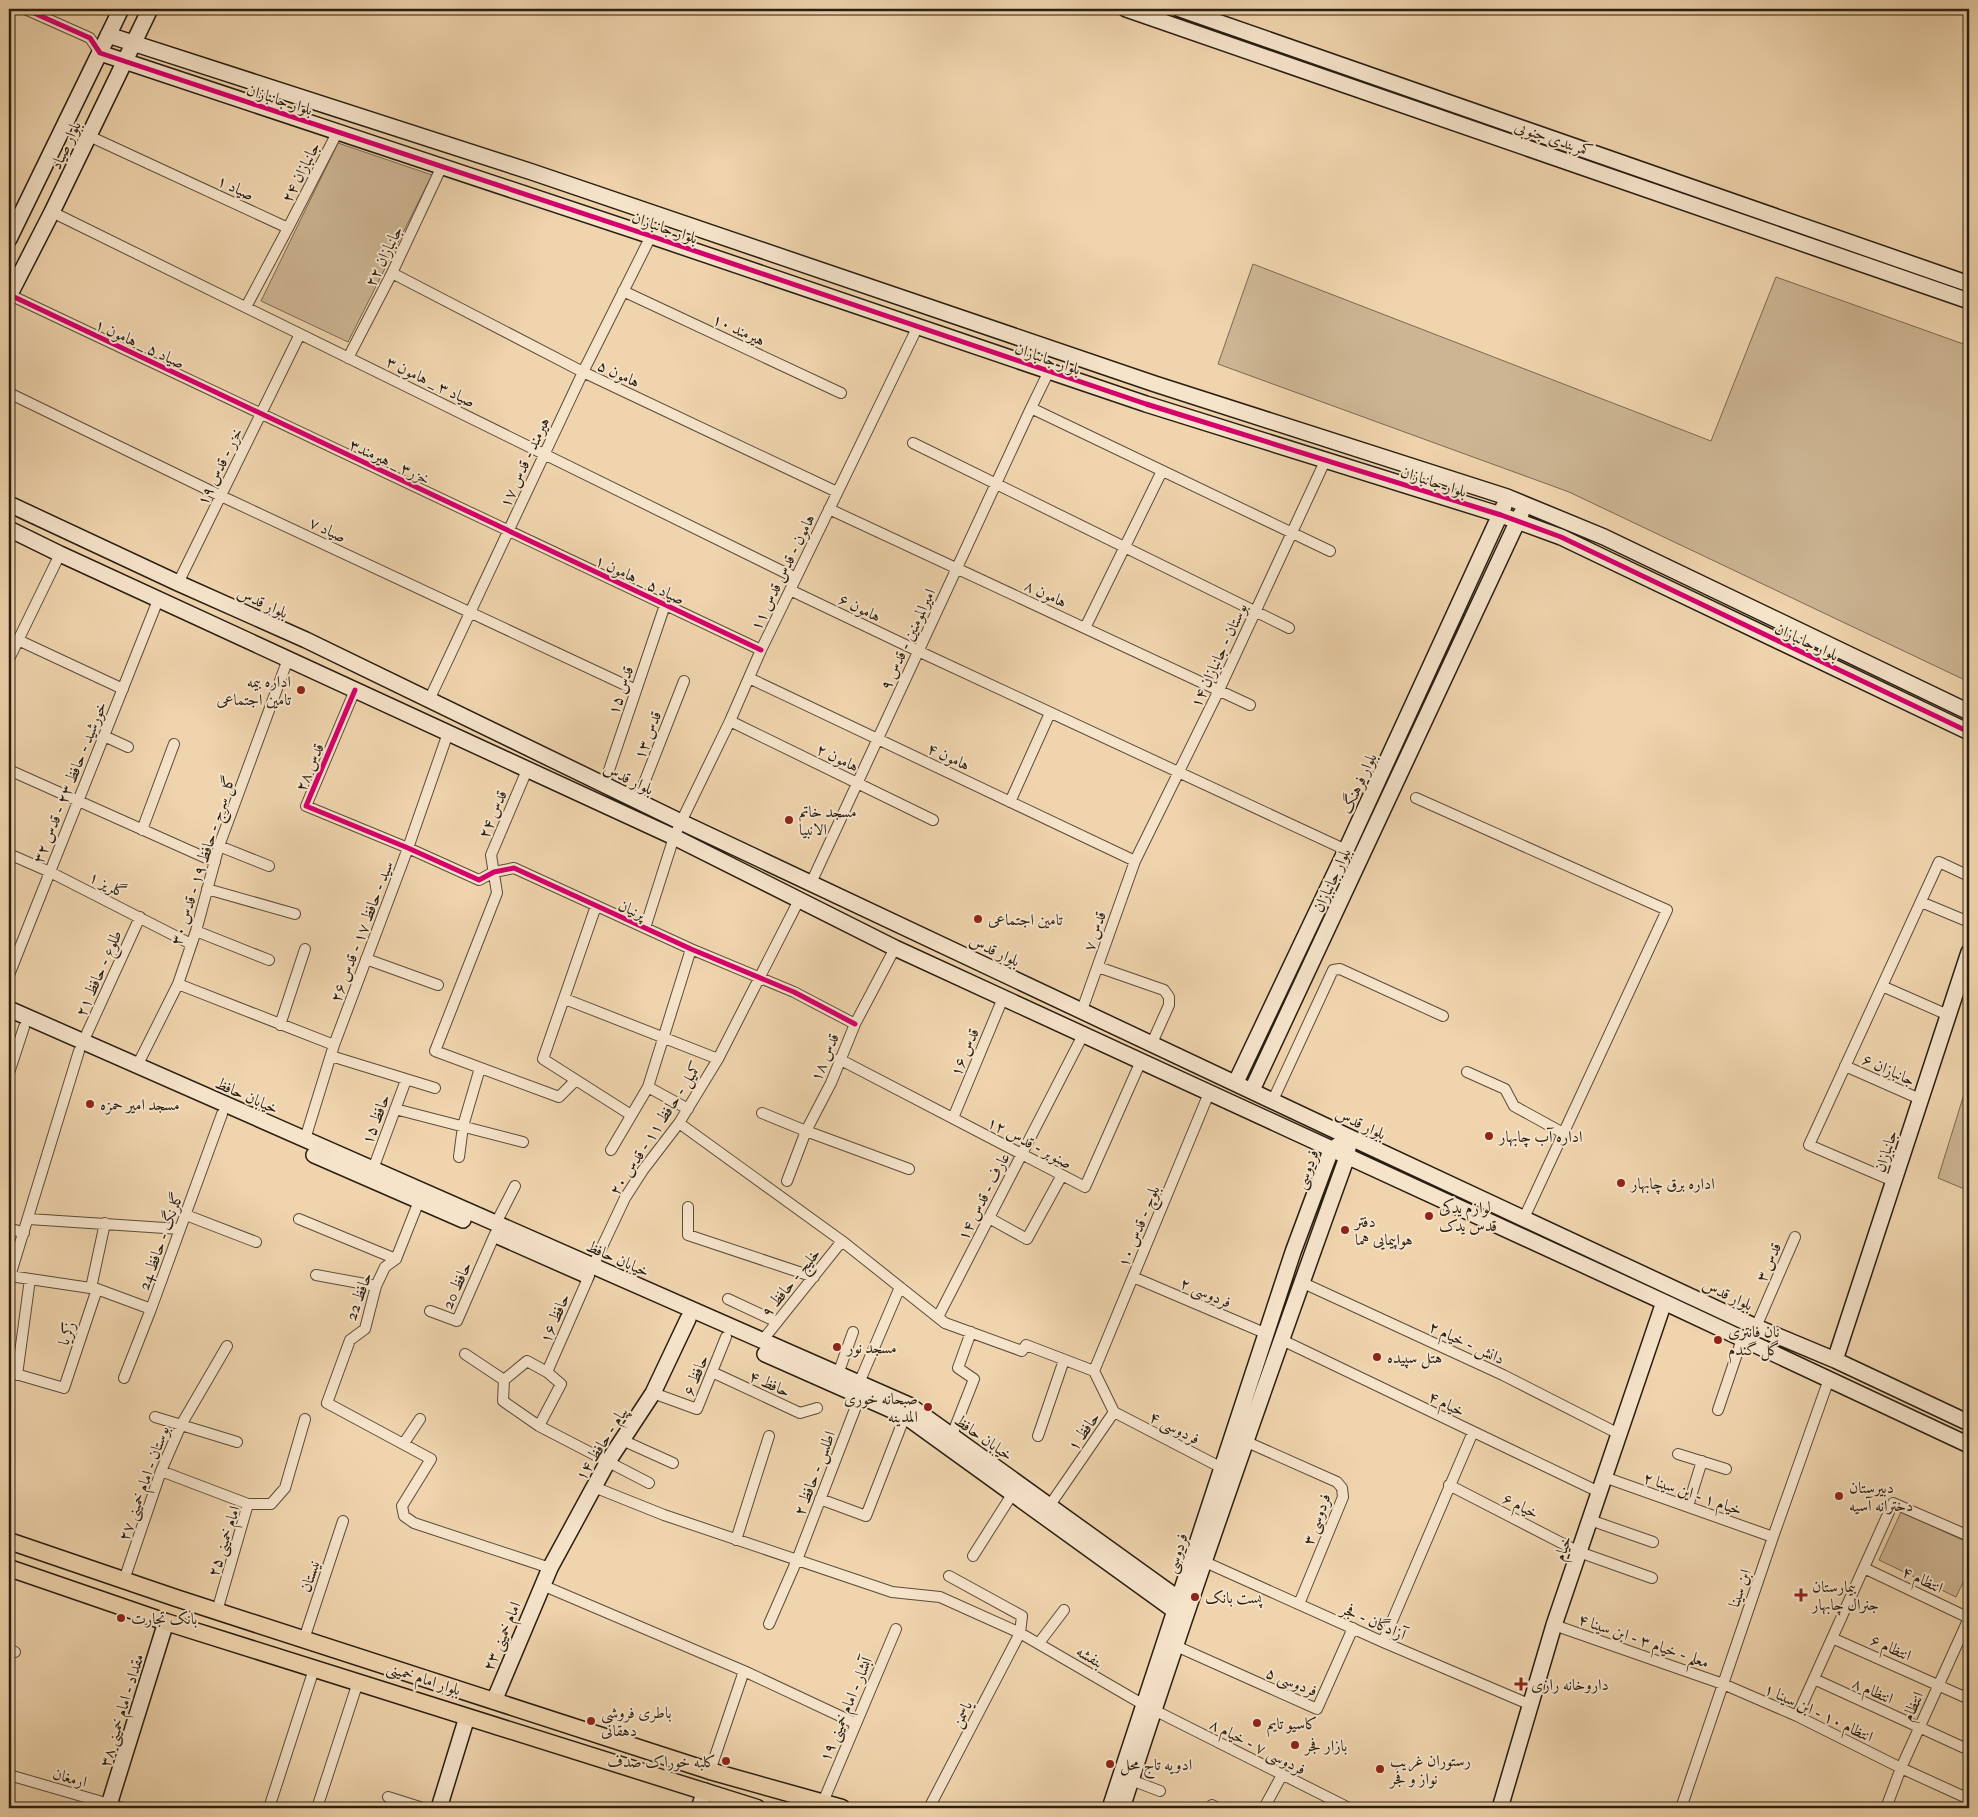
<svg xmlns="http://www.w3.org/2000/svg" width="1978" height="1817" font-family="'IM FELL Double Pica',Amiri,serif">
<style>
.green{fill:#cdb593;stroke:#7b6a52}
.lines{fill:none;stroke-linecap:round;stroke-linejoin:round}
.street-casing{stroke:#5a4c39;stroke-width:12}
.secondary-casing{stroke:#291e12;stroke-width:18}
.primary-casing{stroke:#291e12;stroke-width:19}
.street{stroke:#f5e3ca;stroke-width:10}
.secondary{stroke:#f5e3ca;stroke-width:15}
.primary{stroke:#efd4ad;stroke-width:16}
.cycleway-casing{stroke:#f5e3ca;stroke-width:8}
.cycleway{stroke:#d6006c;stroke-width:5}
.poi-dot{fill:#8f2418;stroke:#f5e3ca;stroke-width:2}
.labels{text-anchor:middle;stroke-width:4;stroke-linejoin:round;paint-order:stroke}
.street-label{font-size:16px;fill:#291e12;stroke:#f5e3ca}
.poi-label{font-size:16px;fill:#291e12;stroke:#f5e3ca;text-anchor:start}
</style>
<rect width="100%" height="100%" fill="#efd4ad"/>
<filter id="stains"><feTurbulence type="fractalNoise" baseFrequency=".004" numOctaves="4"/><feColorMatrix values="0 0 0 0 .2 0 0 0 0 .09 0 0 0 0 .02 0 0 0 .5 -.17"/></filter>
<radialGradient id="worn" r=".72"><stop offset=".6" stop-color="#630" stop-opacity="0"/><stop offset="1" stop-color="#630" stop-opacity=".3"/></radialGradient>
<path class="green" d="M338,143L432,175L348,342L261,301Z
M1253,264L1711,441L1776,277L1969,346V682L1569,492L1218,364Z
M1969,1078V1191L1938,1178Z
M1901,1512L1969,1543V1570L1956,1597L1879,1560Z"/>
<g class="lines">
<defs>
<path id="street" d="M25,9L90,38L100,53
M89,136L288,228L246,307
M52,212L796,578
M288,228L338,131
M392,273L583,372L837,492
M623,291L841,393
M10,295L761,650
M348,358L392,273L442,166
M9,393L221,496L636,690
M1031,408L1330,551
M913,443L1289,628
M829,509L1250,705
M178,583L300,334
M790,590L918,651L1346,850
M1085,628L1162,471
M18,640L123,689
M9,659L60,554
M749,678L1135,861
M355,690L306,806L408,848L479,880L494,872L514,868L691,949L794,992L855,1024
M429,700L583,372L651,236
M730,721L933,820
M104,736L128,747
M9,770L215,862
M527,770L491,855L497,893L435,1051L559,1097L576,1080
M604,785L665,605
M1416,798L1667,910L1524,1218
M637,801L684,681
M1010,802L1050,713
M142,830L174,744
M219,846L269,866
M9,854L50,872L191,944
M811,883L1031,408L1049,371
M207,889L295,914
M1921,902L1969,922
M596,906L543,1059L631,1115
M645,928L674,837L681,822L730,721L761,650L918,326
M196,931L269,960
M366,959L438,985
M1098,967L1164,990L1169,997V1005L1152,1043
M9,975L158,600
M178,984L334,1045
M1882,986L1948,1015
M565,999L718,1059
M1082,1010L1135,861L1219,690L1326,459
M280,1025L305,949
M83,1042L140,917
M79,1051L10,1276L97,1289L151,1309
M331,1056L435,1088
M839,1059L1085,1187L1141,1061
M137,1066L178,984L196,931L219,846L288,659
M1845,1066L1920,1099
M1467,1072L1505,1089L1514,1106L1563,1133
M9,1073L24,1027
M648,1087L688,1109
M1273,1100L1333,970L1340,969L1443,1016
M395,1109L523,1142
M762,1113L806,1131L909,1169
M953,1118L1003,998
M679,1123L842,1241L945,1323L1022,1351L1026,1345L1094,1371
M305,1139L334,1045L408,848L448,733
M611,1150L648,1087L691,949
M459,1157L463,1126L480,1068
M373,1169L406,1080
M787,1181L806,1131L831,1083L855,1024L895,948
M1893,1181L1809,1145L1939,862L1969,876
M419,1201L396,1259L385,1267L376,1286L365,1329L350,1340L327,1403L431,1459L402,1506L404,1516L414,1523L550,1568
M688,1207V1235L814,1277
M186,1215L256,1242
M989,1218L1027,1239L1062,1175
M29,1219L180,1229
M299,1219L396,1259
M496,1223L515,1186
M9,1228L24,1233
M593,1266L625,1198L643,1170L679,1123L718,1059L799,900
M316,1275L376,1286
M1133,1277L1267,1334
M1301,1282L1503,1375L1619,1434
M91,1288L105,1223
M728,1299L777,1322
M430,1311L457,1321L495,1234
M938,1317L1083,1035
M1756,1327L1795,1237
M1282,1340L1599,1492
M762,1341L842,1241
M465,1354L504,1380
M1094,1371L1209,1093
M9,1372L64,1388L97,1289
M547,1372L589,1276
M712,1372L800,1413L817,1408
M838,1374L853,1332
M17,1375L30,1279
M124,1378L151,1309L222,1114
M859,1383L900,1287
M653,1393L697,1409L726,1337
M1718,1410L1742,1339
M1114,1412L1222,1468
M155,1417L237,1442
M539,1426L561,1384L547,1372L527,1361L504,1380L503,1401L539,1426L649,1483
M952,1435L974,1379L958,1368L971,1332
M1038,1436L1064,1360
M622,1440L673,1463
M1247,1442L1337,1482L1342,1488L1343,1497L1299,1604
M404,1443L420,1419
M1678,1454L1726,1469
M161,1471L248,1504
M1604,1477L1773,1537
M1449,1485L1579,1552L1652,1578
M594,1487L664,1515L892,1592L940,1597L1020,1633L1144,1705
M820,1499L866,1516L905,1416
M1050,1505L1114,1412L1094,1371
M1688,1506L1702,1461
M1590,1520L1653,1542
M736,1540L769,1436
M973,1556L1013,1493
M1205,1562L1383,1642L1531,1705
M1864,1568L1969,1618
M124,1580L161,1471L181,1425L227,1346
M542,1585L744,1671L855,1723
M217,1611L248,1504H271L285,1488L305,1419
M769,1624L797,1560L860,1396
M1554,1625L1723,1684L1797,1716L1901,1768L1969,1799
M1832,1638L1969,1699
M304,1639L343,1521
M1383,1642L1473,1432
M1039,1643L1064,1610
M1176,1646L1317,1709L1353,1628
M9,1649L15,1652
M1814,1679L1969,1750
M1154,1710L1349,1808
M1797,1716L1893,1503L1969,1536
M710,1771L744,1671
M9,1775L123,1808
M1131,1780L1160,1791
M388,1797L423,1808
M823,1802L896,1629
M1212,1805L1218,1808
M269,1808L314,1669
M317,1808L358,1682
M929,1808L1020,1633L1022,1616L949,1576
M1264,1808L1282,1775
M1681,1808L1773,1537L1829,1379
M1886,1808L1901,1768L1969,1618"/>
<path id="secondary" d="M1126,9L1969,301
M1180,9L1969,284
M108,35L532,172L1155,384L1507,497L1604,537L1969,712
M100,53L651,236L1146,404L1501,515L1561,537L1609,560L1969,732
M9,239L121,9
M9,296L52,212L150,9
M9,504L178,583L306,640L681,822L1349,1137L1756,1327L1835,1360L1969,1423
M9,529L60,554L674,837L895,948L1664,1302L1969,1445
M9,1009L909,1405L1179,1599
M1236,1082L1346,850L1504,506
M1252,1090L1521,514
M314,1155L463,1220
M500,1237L586,1275
M765,1354L905,1416L1175,1611
M1835,1360L1969,952
M494,1701L550,1568L607,1463L653,1393L688,1319
M108,1808L166,1622
M439,1808L467,1717
M699,1808L705,1791
M1110,1808L1293,1252L1331,1150L1340,1144
M1122,1808C1192,1590 1269,1373 1347,1157L1348,1148
M1500,1808L1554,1625L1664,1302"/>
<path id="primary" d="M9,1541L176,1598L710,1771L842,1808
M9,1568L166,1622L757,1808"/>
</defs>
<use href="#street" class="street-casing"/>
<use href="#secondary" class="secondary-casing"/>
<use href="#primary" class="primary-casing"/>
<use href="#street" class="street"/>
<use href="#secondary" class="secondary"/>
<use href="#primary" class="primary"/>
<defs>
<path id="cycleway" d="M25,9L90,38L100,53L124,61L651,236L1146,404L1501,515L1561,537L1969,732
M10,295L761,650
M355,690L306,806L408,848L479,880L494,872L514,868L691,949L794,992L855,1024"/>
</defs>
<use href="#cycleway" class="cycleway-casing"/>
<use href="#cycleway" class="cycleway"/>
</g>
<g class="poi-dot">
<circle cx="301" cy="690" r="5"/>
<circle cx="789" cy="820" r="5"/>
<circle cx="978" cy="919" r="5"/>
<circle cx="90" cy="1104" r="5"/>
<circle cx="1489" cy="1136" r="5"/>
<circle cx="1621" cy="1183" r="5"/>
<circle cx="1429" cy="1216" r="5"/>
<circle cx="1345" cy="1230" r="5"/>
<circle cx="1718" cy="1340" r="5"/>
<circle cx="837" cy="1347" r="5"/>
<circle cx="1377" cy="1357" r="5"/>
<circle cx="928" cy="1407" r="5"/>
<circle cx="1839" cy="1496" r="5"/>
<path d="M1798.5 1587.5h5v5h5v5h-5v5h-5v-5h-5v-5h5z"/>
<circle cx="1195" cy="1597" r="5"/>
<circle cx="121" cy="1618" r="5"/>
<path d="M1518.5 1676.5h5v5h5v5h-5v5h-5v-5h-5v-5h5z"/>
<circle cx="591" cy="1721" r="5"/>
<circle cx="1257" cy="1723" r="5"/>
<circle cx="1295" cy="1745" r="5"/>
<circle cx="726" cy="1761" r="5"/>
<circle cx="1110" cy="1764" r="5"/>
<circle cx="1380" cy="1769" r="5"/>
</g>
<g class="labels">
<g class="street-label">
<text transform="translate(280 99) rotate(18)" y="6">بلوار جانبازان</text>
<text transform="translate(1554 138) rotate(19)" y="6">کمربندی جنوبی</text>
<text transform="translate(65 145) rotate(-65)" y="6">بلوار صیاد</text>
<text transform="translate(300 172) rotate(-63)" y="6">جانبازان ۲۴</text>
<text transform="translate(236 187) rotate(25)" y="6">صیاد ۱</text>
<text transform="translate(665 227) rotate(19)" y="6">بلوار جانبازان</text>
<text transform="translate(383 256) rotate(-64)" y="6">جانبازان ۲۲</text>
<text transform="translate(739 329) rotate(25)" y="6">هیرمند ۱۰</text>
<text transform="translate(140 343) rotate(25)" y="6">صیاد ۵ _ هامون ۱</text>
<text transform="translate(1048 358) rotate(19)" y="6">بلوار جانبازان</text>
<text transform="translate(619 373) rotate(25)" y="6">هامون ۵</text>
<text transform="translate(431 381) rotate(26)" y="6">صیاد ۳ _ هامون ۳</text>
<text transform="translate(390 461) rotate(25)" y="6">خزر۳ _ هیرمند۳</text>
<text transform="translate(524 462) rotate(-65)" y="6">هیرمند - قدس ۱۷</text>
<text transform="translate(219 466) rotate(-64)" y="6">خزر - قدس ۱۹</text>
<text transform="translate(1434 481) rotate(18)" y="6">بلوار جانبازان</text>
<text transform="translate(328 529) rotate(25)" y="6">صیاد ۷</text>
<text transform="translate(782 572) rotate(-64)" y="6">هامون - قدس قدس ۱۱</text>
<text transform="translate(640 579) rotate(25)" y="6">صیاد ۵ _ هامون ۱</text>
<text transform="translate(1046 593) rotate(25)" y="6">هامون ۸</text>
<text transform="translate(263 602) rotate(24)" y="6">بلوار قدس</text>
<text transform="translate(860 607) rotate(26)" y="6">هامون ۶</text>
<text transform="translate(907 639) rotate(-65)" y="6">امیرالمومنین - قدس ۹</text>
<text transform="translate(1807 641) rotate(25)" y="6">بلوار جانبازان</text>
<text transform="translate(1218 655) rotate(-65)" y="6">بوستان - جانبازان ۱۴</text>
<text transform="translate(620 690) rotate(-71)" y="6">قدس ۱۵</text>
<text transform="translate(647 735) rotate(-69)" y="6">قدس ۱۳</text>
<text transform="translate(949 756) rotate(25)" y="6">هامون ۴</text>
<text transform="translate(838 757) rotate(26)" y="6">هامون ۲</text>
<text transform="translate(309 767) rotate(-67)" y="6">قدس ۲۸</text>
<text transform="translate(629 778) rotate(26)" y="6">بلوار قدس</text>
<text transform="translate(69 782) rotate(-68)" y="6">خورشید - حافظ ۲۳ - قدس ۳۲</text>
<text transform="translate(1358 783) rotate(-65)" y="6">بلوار فرهنگ</text>
<text transform="translate(492 814) rotate(-67)" y="6">قدس ۲۴</text>
<text transform="translate(202 860) rotate(-72)" y="6">گل سرج - حافظ ۱۹ - قدس ۳۰</text>
<text transform="translate(1331 880) rotate(-65)" y="6">بلوار جانبازان</text>
<text transform="translate(108 884) rotate(27)" y="6">گلریز ۱</text>
<text transform="translate(632 909) rotate(24)" y="6">پرنیان</text>
<text transform="translate(361 931) rotate(-69)" y="6">سید - حافظ ۱۷ - قدس ۲۶</text>
<text transform="translate(1094 931) rotate(-71)" y="6">قدس ۷</text>
<text transform="translate(995 950) rotate(25)" y="6">بلوار قدس</text>
<text transform="translate(98 973) rotate(-66)" y="6">طلوع - حافظ ۲۱</text>
<text transform="translate(964 1052) rotate(-67)" y="6">قدس ۱۶</text>
<text transform="translate(824 1057) rotate(-67)" y="6">قدس ۱۸</text>
<text transform="translate(1889 1069) rotate(24)" y="6">جانبازان ۶</text>
<text transform="translate(247 1095) rotate(24)" y="6">خیابان حافظ</text>
<text transform="translate(375 1119) rotate(-69)" y="6">حافظ ۱۵</text>
<text transform="translate(1361 1123) rotate(25)" y="6">بلوار قدس</text>
<text transform="translate(655 1128) rotate(-57)" y="6">کمیل - حافظ ۱۱ - قدس ۲۰</text>
<text transform="translate(1030 1142) rotate(28)" y="6">صنوبر - قدس ۱۲</text>
<text transform="translate(1885 1151) rotate(-72)" y="6">جانبازان</text>
<text transform="translate(1306 1169) rotate(-69)" y="6">فردوسی</text>
<text transform="translate(983 1196) rotate(-63)" y="6">عارف - قدس ۱۴</text>
<text transform="translate(1138 1226) rotate(-68)" y="6">بلوچ - قدس ۱۰</text>
<text transform="translate(160 1241) rotate(-70)" y="6">گلرنگ - حافظ 24</text>
<text transform="translate(618 1258) rotate(24)" y="6">خیابان حافظ</text>
<text transform="translate(1768 1262) rotate(-66)" y="6">قدس ۳</text>
<text transform="translate(790 1282) rotate(-51)" y="6">خلیج - حافظ ۹</text>
<text transform="translate(456 1285) rotate(-66)" y="6">حافظ 20</text>
<text transform="translate(1206 1292) rotate(23)" y="6">فردوسی ۲</text>
<text transform="translate(1728 1294) rotate(25)" y="6">بلوار قدس</text>
<text transform="translate(358 1296) rotate(-70)" y="6">حافظ 22</text>
<text transform="translate(554 1318) rotate(-67)" y="6">حافظ ۱۶</text>
<text transform="translate(66 1333) rotate(-72)" y="6">زکریا</text>
<text transform="translate(1467 1342) rotate(25)" y="6">دانش - خیام ۲</text>
<text transform="translate(695 1375) rotate(-68)" y="6">حافظ ۶</text>
<text transform="translate(770 1383) rotate(24)" y="6">حافظ ۴</text>
<text transform="translate(1447 1403) rotate(26)" y="6">خیام ۴</text>
<text transform="translate(1175 1427) rotate(27)" y="6">فردوسی ۴</text>
<text transform="translate(1083 1431) rotate(-55)" y="6">حافظ ۱</text>
<text transform="translate(984 1437) rotate(35)" y="6">خیابان حافظ</text>
<text transform="translate(601 1443) rotate(-58)" y="6">پیام - حافظ ۱۴</text>
<text transform="translate(814 1473) rotate(-69)" y="6">اطلس - حافظ ۲</text>
<text transform="translate(143 1483) rotate(-70)" y="6">بوستان - امام خمینی ۲۷</text>
<text transform="translate(1693 1493) rotate(19)" y="6">خیام ۱ - این سینا ۲</text>
<text transform="translate(1521 1505) rotate(27)" y="6">خیام ۶</text>
<text transform="translate(1316 1519) rotate(-70)" y="6">فردوسی ۳</text>
<text transform="translate(223 1541) rotate(-72)" y="6">امام خمینی ۲۵</text>
<text transform="translate(1562 1548) rotate(-71)" y="6">خیام</text>
<text transform="translate(1176 1553) rotate(-72)" y="6">فردوسی</text>
<text transform="translate(309 1576) rotate(-72)" y="6">نیستان</text>
<text transform="translate(1923 1579) rotate(25)" y="6">انتظام ۴</text>
<text transform="translate(1739 1588) rotate(-71)" y="6">ابن سینا</text>
<text transform="translate(1374 1621) rotate(24)" y="6">آزادگان - فجر</text>
<text transform="translate(501 1636) rotate(-67)" y="6">امام خمینی ۲۳</text>
<text transform="translate(1644 1640) rotate(19)" y="6">معلم - خیام ۳ - ابن سینا ۴</text>
<text transform="translate(1891 1647) rotate(24)" y="6">انتظام ۶</text>
<text transform="translate(1090 1656) rotate(30)" y="6">بنفشه</text>
<text transform="translate(424 1678) rotate(18)" y="6">بلوار امام خمینی</text>
<text transform="translate(1292 1681) rotate(22)" y="6">فردوسی ۵</text>
<text transform="translate(1873 1690) rotate(24)" y="6">انتظام ۸</text>
<text transform="translate(1912 1706) rotate(-66)" y="6">انتظام</text>
<text transform="translate(845 1709) rotate(-67)" y="6">آبشار - امام خمینی ۱۹</text>
<text transform="translate(121 1710) rotate(-73)" y="6">مقداد - امام خمینی ۳۸</text>
<text transform="translate(1819 1712) rotate(25)" y="6">انتظام ۱۰ - ابن سینا ۱</text>
<text transform="translate(961 1714) rotate(-63)" y="6">یاسمن</text>
<text transform="translate(1258 1746) rotate(27)" y="6">فردوسی ۷ - خیام ۸</text>
<text transform="translate(70 1777) rotate(16)" y="6">ارمغان</text>
</g>
<g class="poi-label">
<text x="291" y="687" text-anchor="end">اداره بیمه<tspan x="291" dy="18">تامین اجتماعی</tspan></text>
<text x="799" y="817">مسجد خاتم<tspan x="799" dy="18">الانبیا</tspan></text>
<text x="988" y="925">تامین اجتماعی</text>
<text x="100" y="1110">مسجد امیر حمزه</text>
<text x="1499" y="1142">اداره آب چابهار</text>
<text x="1631" y="1189">اداره برق چابهار</text>
<text x="1439" y="1213">لوازم یدکی<tspan x="1439" dy="18">قدس یدک</tspan></text>
<text x="1355" y="1227">دفتر<tspan x="1355" dy="18">هواپیمایی هما</tspan></text>
<text x="1728" y="1337">نان فانتزی<tspan x="1728" dy="18">گل گندم</tspan></text>
<text x="847" y="1353">مسجد نور</text>
<text x="1387" y="1363">هتل سپیده</text>
<text x="918" y="1404" text-anchor="end">صبحانه خوری<tspan x="918" dy="18">المدینه</tspan></text>
<text x="1849" y="1493">دبیرستان<tspan x="1849" dy="18">دخترانه آسیه</tspan></text>
<text x="1812" y="1592">بیمارستان<tspan x="1812" dy="18">جنرال چابهار</tspan></text>
<text x="1205" y="1603">پست بانک</text>
<text x="131" y="1624">بانک تجارت</text>
<text x="1531" y="1690">داروخانه رازی</text>
<text x="601" y="1718">باطری فروشی<tspan x="601" dy="18">دهقانى</tspan></text>
<text x="1267" y="1729">کاسیو تایم</text>
<text x="1305" y="1751">بازار فجر</text>
<text x="1390" y="1766">رستوران غریب<tspan x="1390" dy="18">نواز و فجر</tspan></text>
<text x="716" y="1767" text-anchor="end">کلبه خوراک صدف</text>
<text x="1120" y="1770">ادویه تاج محل</text>
</g>
</g>
<rect width="1978" height="1817" fill="none" stroke="#efd4ad" stroke-width="30"/>
<rect x="10" y="10" width="1958" height="1797" fill="none" stroke="#291e12" stroke-width="2.5"/>
<rect x="15" y="15" width="1948" height="1787" fill="none" stroke="#291e12"/>
<rect width="100%" height="100%" filter="url(#stains)"/>
<rect width="100%" height="100%" fill="url(#worn)"/>
</svg>
